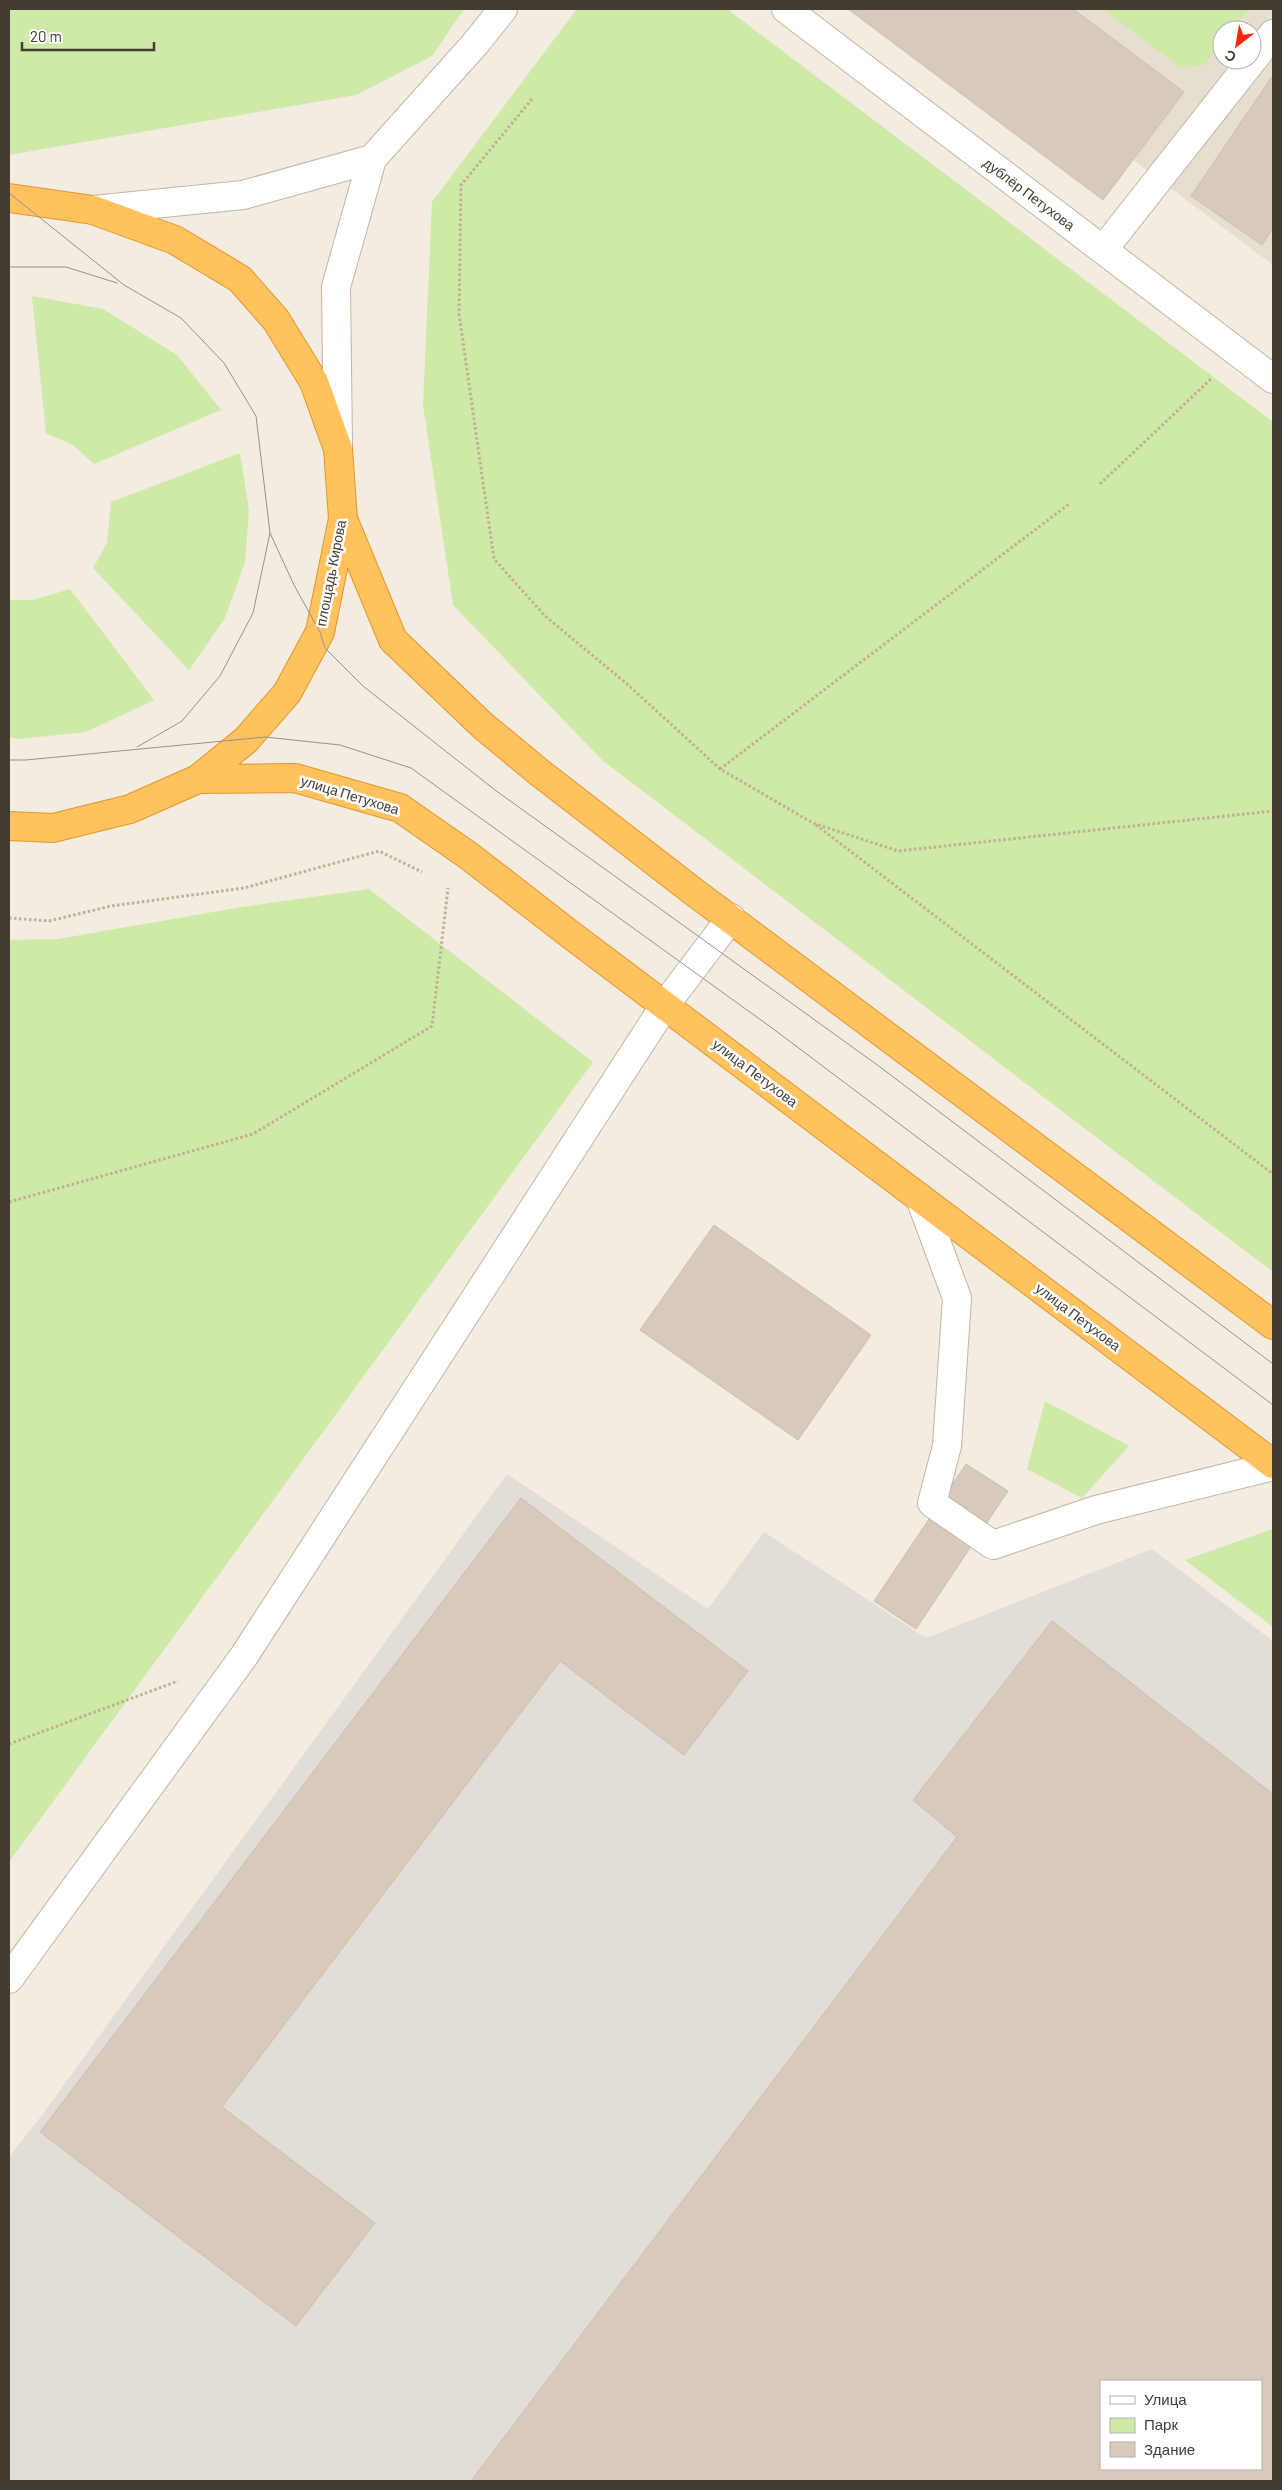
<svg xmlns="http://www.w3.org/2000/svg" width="1282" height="2490" font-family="Barlow,sans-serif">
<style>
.residential{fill:#e6decf;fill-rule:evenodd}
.industrial{fill:#e3ddd7;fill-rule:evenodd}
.green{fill:#cfe9a7}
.building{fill:#d7caba;stroke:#cfbeaa;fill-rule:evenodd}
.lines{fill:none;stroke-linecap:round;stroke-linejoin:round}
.minor-casing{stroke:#c0b6a7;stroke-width:30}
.highway-casing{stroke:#e4962a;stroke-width:30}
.path{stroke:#c0ae95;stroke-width:3;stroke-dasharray:2.5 2.5;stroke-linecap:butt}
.minor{stroke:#fff;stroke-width:28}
.highway{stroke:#ffc25f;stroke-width:28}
.tram{stroke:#939393;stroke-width:1}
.labels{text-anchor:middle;stroke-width:5;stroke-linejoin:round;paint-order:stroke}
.street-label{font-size:14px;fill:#433c32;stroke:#fff}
</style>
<rect width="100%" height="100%" fill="#f2ece1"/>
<path class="residential" d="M933,9H1273V265ZM1222,30H1252V60H1222Z"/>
<path class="industrial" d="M507,1474L708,1609L764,1532L926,1638L1152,1549L1273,1641V2481H9V2157L42,2115ZM1101,2381H1261V2469H1101Z"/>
<path class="green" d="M9,9H464L432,56L356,95L9,155Z
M577,9H727L1273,422V1272L602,760L453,605L423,405L432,202Z
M1103,9H1249L1232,30H1222V43L1204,65L1181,68Z
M32,296L103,309L177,355L221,410L94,464L73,445L46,433Z
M240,453L249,510L245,562L225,618L189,670L93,568L107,543L111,502Z
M70,589L154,700L86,732L18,739L9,737V600H33Z
M369,889L593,1062L9,1862V940L58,939L242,907Z
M1045,1401L1129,1446L1082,1498L1027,1469Z
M1273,1529V1627L1185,1560Z"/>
<path class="building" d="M848,9H1073L1184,92L1103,200Z
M1273,75V228L1262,245L1191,196Z
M714,1225L871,1335L798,1440L640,1330Z
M966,1464L1008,1491L916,1629L874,1601Z
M521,1498L748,1671L684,1755L560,1661L222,2107L375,2223L296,2326L40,2132Z
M1052,1621L1273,1794V2481H471L957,1837L913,1800ZM1101,2381H1261V2469H1101Z"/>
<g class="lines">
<defs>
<path id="minor" d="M786,9L1273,379
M93,210L243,195L372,159
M1103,250L1273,34
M338,445L336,287L372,159L475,44L503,9
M920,1198L957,1298L947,1446L932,1503L993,1545L1096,1510L1273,1466
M9,1979L244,1656L665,1005L731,918"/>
<path id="highway" d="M9,198L93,210L175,240L240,279L276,320L314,382L338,449L343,519L320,632L287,693L246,740L198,779L130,809L53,828L9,826
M343,519L393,640L482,725L540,773L694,892L1273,1325
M198,779L295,778L400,808L469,856L571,935L1273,1464"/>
</defs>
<use href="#minor" class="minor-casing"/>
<use href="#highway" class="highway-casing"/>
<path class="path" d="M532,99L461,185L459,314L494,559L545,616L627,684L720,769L813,823L898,851L1273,811
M1100,484L1211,379
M720,769L1069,504
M816,825L1273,1174
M9,918L49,921L111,906L244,888L379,851L422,872
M9,1202L253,1134L432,1026L448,888
M9,1744L178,1681"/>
<use href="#minor" class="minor"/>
<use href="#highway" class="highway"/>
<path class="tram" d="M9,193L124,285L181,318L224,363L256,416L270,533L294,585L320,632L325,648L363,686L495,790L876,1064L1273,1364
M9,267H66L117,283
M137,747L182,721L220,676L253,613L270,533
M9,760H26L265,737L340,745L411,768L772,1028L1273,1405"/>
</g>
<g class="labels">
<g class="street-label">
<text transform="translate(1029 194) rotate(37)" y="5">дублёр Петухова</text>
<text transform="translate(331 573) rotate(-79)" y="5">площадь Кирова</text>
<text transform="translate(350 795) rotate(17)" y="5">улица Петухова</text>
<text transform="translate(755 1073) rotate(37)" y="5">улица Петухова</text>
<text transform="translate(1078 1317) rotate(37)" y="5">улица Петухова</text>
</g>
</g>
<rect width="1282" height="2490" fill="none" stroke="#433c32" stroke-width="20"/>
<rect x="1100" y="2380" width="162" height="90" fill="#ffffff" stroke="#b4b1ad"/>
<rect x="1110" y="2396" width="25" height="8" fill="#ffffff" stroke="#b4b1ad"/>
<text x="1144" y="2405" font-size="15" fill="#433c32">Улица</text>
<rect x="1110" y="2418" width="25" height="15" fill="#cfe9a7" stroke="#b4b1ad"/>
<text x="1144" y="2430" font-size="15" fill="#433c32">Парк</text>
<rect x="1110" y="2442" width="25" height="15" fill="#d7caba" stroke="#b4b1ad"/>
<text x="1144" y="2455" font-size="15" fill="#433c32">Здание</text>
<g transform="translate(1237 45) rotate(211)"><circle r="24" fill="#ffffff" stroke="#b4b1ad"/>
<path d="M0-4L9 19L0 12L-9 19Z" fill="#ff240b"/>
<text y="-8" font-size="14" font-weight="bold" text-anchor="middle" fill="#433c32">С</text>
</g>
<path d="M22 42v8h132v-8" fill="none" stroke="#433c32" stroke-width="2.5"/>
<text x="30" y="42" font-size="15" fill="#433c32" stroke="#ffffff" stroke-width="4" paint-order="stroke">20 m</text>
</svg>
